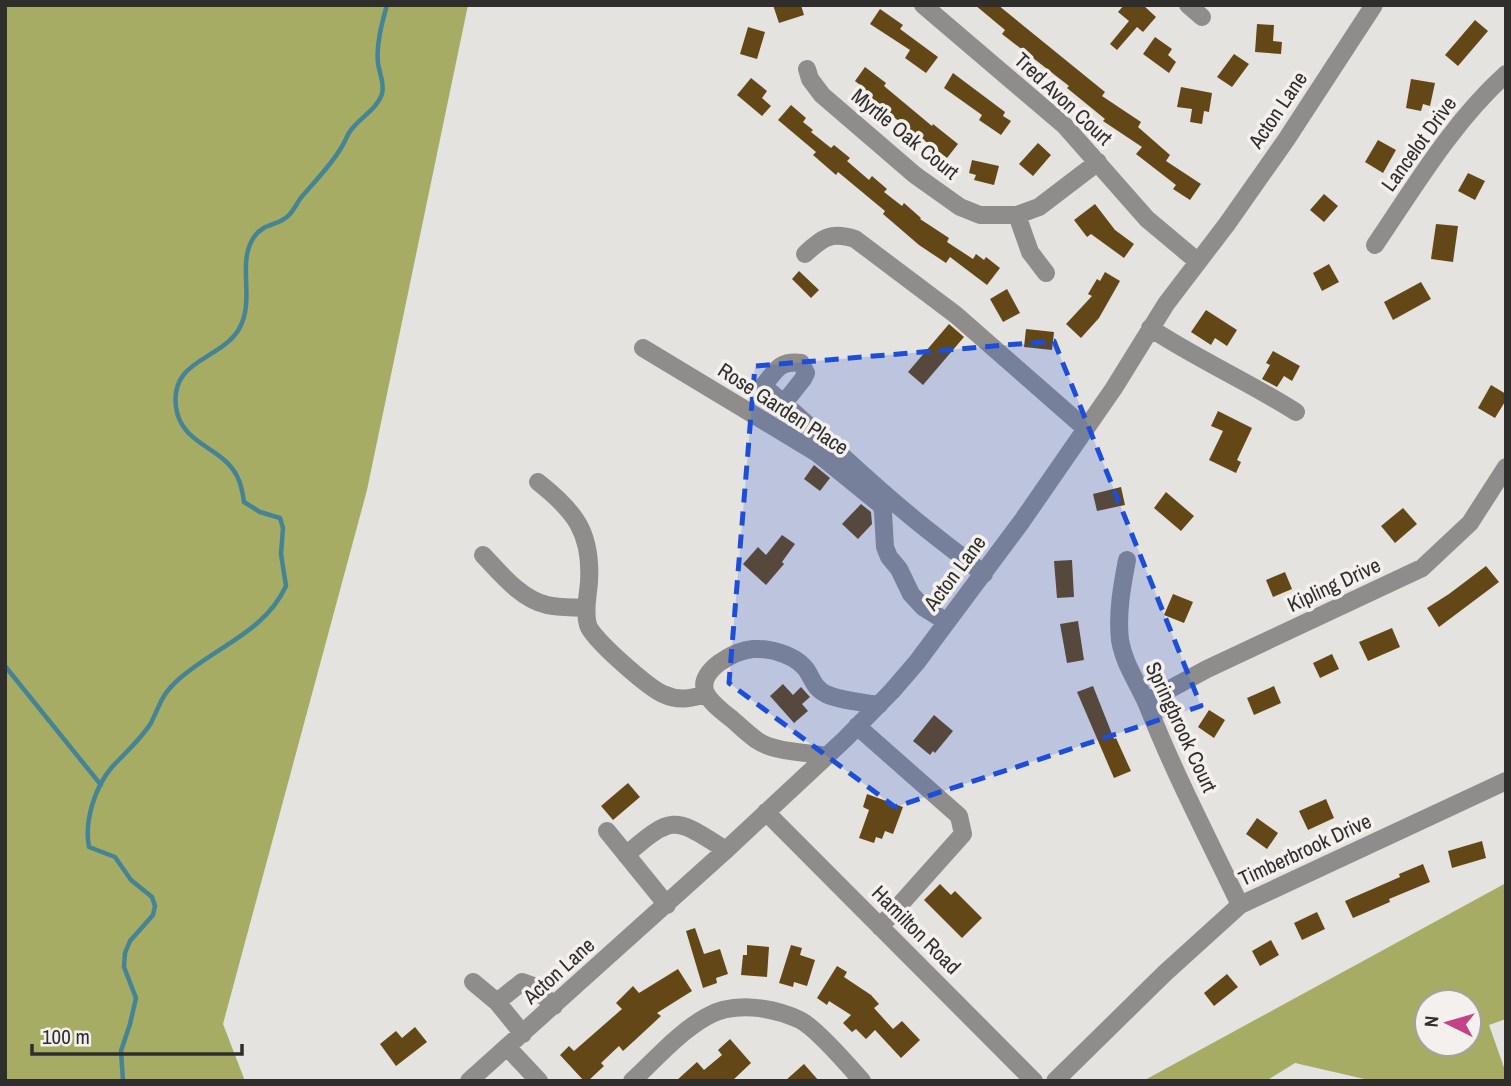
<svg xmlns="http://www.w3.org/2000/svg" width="1511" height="1086" font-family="'Archivo Narrow',sans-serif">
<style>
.forest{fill:#a7ac65;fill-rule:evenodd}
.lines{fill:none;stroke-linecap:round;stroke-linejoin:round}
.stream{stroke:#448495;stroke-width:4.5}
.building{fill:#644716}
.minor{stroke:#8e8d8c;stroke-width:18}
.marked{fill:#1d4ed8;fill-opacity:0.2;stroke:#1d4ed8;stroke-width:5;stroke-dasharray:14 9;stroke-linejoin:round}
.labels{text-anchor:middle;stroke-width:7;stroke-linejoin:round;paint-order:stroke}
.street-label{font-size:21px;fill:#2f2e2d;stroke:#f3f0ed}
</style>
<rect width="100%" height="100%" fill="#e5e3e0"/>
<path class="forest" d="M5,5H468L367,490L223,1024L245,1081H5Z
M1506,883V1019L1489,1025L1506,1073V1081H1373L1295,1063L1266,1081H1143ZM1427,1002H1469V1044H1427Z"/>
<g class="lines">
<path class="stream" d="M5,666L101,785
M123,1081L121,1051L130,1024L136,998L124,967L125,953L130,941L153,915L155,906L152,897L131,880L115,857L89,847C84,821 95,787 112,767C125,753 141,739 151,723C161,703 161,695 179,679C215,647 265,632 286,586L281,554L283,528L280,518L260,512L244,502C243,494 241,484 237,476C222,446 181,445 176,407C170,359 220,361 239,329C256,300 236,263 254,237C263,223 279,226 289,215C295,209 298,200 304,194C317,179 331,165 341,148C345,142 347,135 351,130C361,117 377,109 382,94C385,82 379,73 378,63C376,44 382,23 387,5"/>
</g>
<path class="building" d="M773,5H801L804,15L779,23Z
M975,5H998L1105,92L1102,96L1141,122L1138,127L1170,155L1166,161L1201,184L1190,200L1173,189L1176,185L1136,154L1142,147L1103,121L1105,119L1067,88L1069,86L1002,34L1005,30Z
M1124,5H1143L1156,17L1143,32L1137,27L1117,50L1110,44L1129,21L1118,12Z
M880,9L903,25L900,29L938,57L926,73L905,58L910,50L870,24Z
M1475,20L1488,31L1458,66L1445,55Z
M1257,24L1274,25L1273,41L1282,42L1281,54L1255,52Z
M748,27L765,32L757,59L740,54Z
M1155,37L1172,49L1168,55L1176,62L1169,73L1143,54Z
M1234,54L1249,64L1232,87L1217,77Z
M865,67L886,83L884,86L932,126L933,124L958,144L947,158L861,92L864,88L855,81Z
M953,73L1005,112L1003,116L1011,121L1001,135L979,120L982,115L944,88Z
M751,78L767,91L762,98L771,106L762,116L737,95Z
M1411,79L1435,83L1430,106L1423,104L1421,111L1406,108Z
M1181,87L1212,93L1209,112L1204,111L1202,124L1190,122L1192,109L1177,107Z
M791,105L806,118L803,122L813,130L811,132L831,148L834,145L850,158L847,161L869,180L872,176L887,189L884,192L902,206L904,203L921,218L920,219L949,238L947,242L973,259L976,254L984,260L986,257L1000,268L987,285L950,257L946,263L919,245L883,214L885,211L838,172L836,175L813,155L816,152L778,120Z
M1378,140L1396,150L1383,173L1365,162Z
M1038,143L1051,155L1033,176L1019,164Z
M972,160L999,166L994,185L974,180L976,175L969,173Z
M1468,173L1485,181L1475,200L1458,191Z
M1324,194L1338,206L1324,222L1310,210Z
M1095,204L1115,230L1134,244L1124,258L1091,234L1087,237L1074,220Z
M1436,224L1458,226L1453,262L1431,259Z
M1329,264L1339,282L1322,291L1313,273Z
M799,271L819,290L811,298L792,279Z
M1105,272L1120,281L1099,318L1081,338L1066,324L1092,296L1088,294L1097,279L1100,281Z
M1421,282L1431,299L1393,320L1384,302Z
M1007,289L1020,313L1003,322L990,299Z
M1206,310L1237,330L1227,346L1215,338L1211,345L1191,332Z
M949,324L964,337L923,385L908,372Z
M1026,329L1054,332L1052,350L1024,347Z
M1273,351L1300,366L1292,381L1284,376L1277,387L1262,379L1270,365L1266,363Z
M1491,385L1506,394V400L1495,418L1478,408Z
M1218,411L1252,428L1237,460L1241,462L1236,473L1209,460L1223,431L1211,426Z
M814,465L830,478L820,491L804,479Z
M1121,487L1125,505L1097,511L1093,494Z
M1166,492L1194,516L1181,531L1154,508Z
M861,504L871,512L872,524L858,539L842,524Z
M1403,508L1417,524L1395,543L1381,526Z
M782,535L795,544L782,562L784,564L766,585L743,564L758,547L766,555Z
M1072,560L1074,597L1057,598L1054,561Z
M1486,566L1499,582L1439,627L1427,608L1449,594Z
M1285,572L1292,589L1273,597L1266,580Z
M1173,594L1193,602L1184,623L1164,615Z
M1078,621L1084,660L1067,663L1060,624Z
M1392,628L1400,647L1368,661L1359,642Z
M1332,654L1339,669L1320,678L1313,663Z
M783,684L793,695L801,687L810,697L802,704L808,711L794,723L770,696Z
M1093,686L1114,739L1116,738L1131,771L1114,778L1077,692Z
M1274,686L1281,703L1254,715L1247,698Z
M1209,710L1225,720L1214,738L1198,727Z
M934,715L953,731L935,753L933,751L930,755L913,741Z
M628,783L640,797L613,820L601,806Z
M867,794L903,807L893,834L885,831L882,839L876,837L874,843L859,838L869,810L863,807Z
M1326,799L1334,818L1308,830L1299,811Z
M1257,818L1278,833L1267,849L1246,834Z
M1482,841L1486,858L1452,868L1448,851Z
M1423,864L1430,882L1389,899L1390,902L1353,918L1345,901L1400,877L1399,874Z
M940,884L951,895L955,891L982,918L962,938L924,900Z
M1317,912L1325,929L1302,940L1294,923Z
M695,928L704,954L720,949L728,974L716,978L717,983L703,988L686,931Z
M1271,940L1279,955L1260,966L1252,951Z
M747,945L769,947L767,977L741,975L743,955H747Z
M791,945L802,948L800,955L815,960L807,986L794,982L793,987L779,983Z
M837,966L847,972L844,977L871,995L879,1004L874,1008L893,1029L902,1021L920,1040L901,1058L875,1030L866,1039L856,1029L852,1032L843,1023L851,1015L829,1001L827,1005L817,998Z
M678,969L692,991L657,1013L661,1016L634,1041L623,1051L619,1046L601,1063L604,1066L588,1081H584L560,1055L569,1046L574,1051L622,1009L616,1003L633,986L639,993Z
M1227,974L1238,987L1214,1006L1204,993Z
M415,1027L427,1042L396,1066L380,1044L396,1031L402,1038Z
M730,1039L751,1063L732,1081H676L697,1062L704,1070L722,1055L718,1050Z
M804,1064L819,1081H785Z"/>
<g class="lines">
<path class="minor" d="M923,5L1065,126L1147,219L1197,261
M1188,5L1202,17
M807,69L810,79L822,95L915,175L960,207L980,215H1017L1039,207L1098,162
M1017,215L1030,252L1046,273
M1375,245C1415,186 1452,123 1506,74
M805,254C822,238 831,231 855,239L956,315L1086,429
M1150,328C1197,359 1249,382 1296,412
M643,348L817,453L881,505L883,512L885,547L889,557L899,569L911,594L923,607L947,622
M784,403L803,379L806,373L801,363C779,360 776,371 763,386C813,427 858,473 908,514C933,535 959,554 984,574
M538,482C575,511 592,533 589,582C588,596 584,611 588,625C592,639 649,688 663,694C678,701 690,699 705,694
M483,555C501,574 521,599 547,605C560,608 574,607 586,608
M1127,560C1122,586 1117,613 1120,640C1124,664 1138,683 1147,704C1174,773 1208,838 1240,905
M1146,702L1207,669L1422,568L1470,523L1506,467
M857,726L959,816L963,834L880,927
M826,756C805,752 775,752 758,741C749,735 741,727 733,720C712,703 688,687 719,663C729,656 740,650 753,649C772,648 800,656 809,674C814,683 816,689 826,694C841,701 862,702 879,705
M766,812L1034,1081
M607,831L667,905
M626,855C674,813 675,818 726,850
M473,982L497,1002L523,1034
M497,1002L522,982L533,986L554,1006
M508,1048L539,1081
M469,1081L726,850L845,739L892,691L917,662L1022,521L1114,388L1166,304L1227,224L1286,140L1374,5
M632,1081C656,1059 678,1033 706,1017C733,1001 773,1007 800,1020C816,1028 849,1066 862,1081
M1055,1081L1165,973L1240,905L1506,781"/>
</g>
<path class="marked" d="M1054,341L1201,706L895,807L729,683L755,366Z"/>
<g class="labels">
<g class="street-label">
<text transform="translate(1063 99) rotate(43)" y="7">Tred Avon Court</text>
<text transform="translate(1278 110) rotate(-56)" y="7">Acton Lane</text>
<text transform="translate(905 134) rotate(39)" y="7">Myrtle Oak Court</text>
<text transform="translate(1419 144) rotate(-54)" y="7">Lancelot Drive</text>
<text transform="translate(783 409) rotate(33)" y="7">Rose Garden Place</text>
<text transform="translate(955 573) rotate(-53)" y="7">Acton Lane</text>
<text transform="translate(1334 585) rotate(-25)" y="7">Kipling Drive</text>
<text transform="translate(1181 727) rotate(65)" y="7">Springbrook Court</text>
<text transform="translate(1305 850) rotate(-25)" y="7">Timberbrook Drive</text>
<text transform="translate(916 930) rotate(45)" y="7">Hamilton Road</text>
<text transform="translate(559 971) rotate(-42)" y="7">Acton Lane</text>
</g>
</g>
<rect width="1511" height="1086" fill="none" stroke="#2f2e2d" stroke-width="14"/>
<g transform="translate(1448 1023) rotate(275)"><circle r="33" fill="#f3f0ed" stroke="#a5a2a0" stroke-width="2"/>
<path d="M0-5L12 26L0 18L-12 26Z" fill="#c64287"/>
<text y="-10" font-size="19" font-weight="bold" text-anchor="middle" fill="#2f2e2d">N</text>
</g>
<path d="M32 1044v10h210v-10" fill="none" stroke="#2f2e2d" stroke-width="3.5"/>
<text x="42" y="1044" font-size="21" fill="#2f2e2d" stroke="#f3f0ed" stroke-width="5" paint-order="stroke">100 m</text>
</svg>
